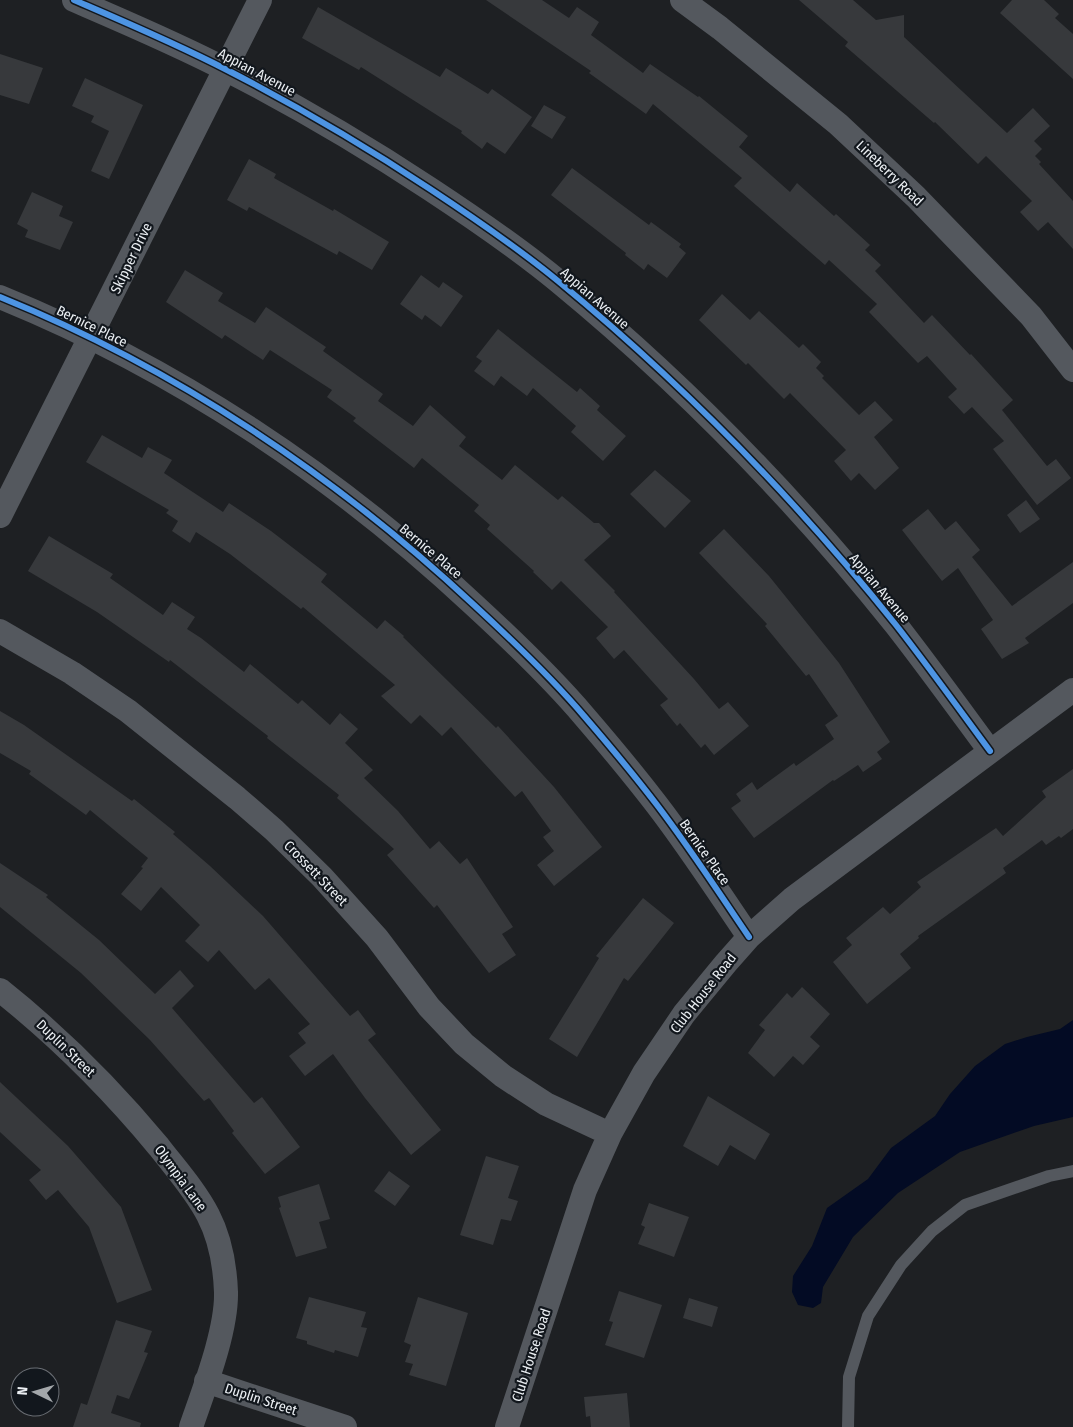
<svg xmlns="http://www.w3.org/2000/svg" width="1073" height="1427" font-family="'Fira Sans Condensed',sans-serif">
<style>
.water{fill:#030b24}
.building{fill:#37393c}
.lines{fill:none;stroke-linecap:round;stroke-linejoin:round}
.lane{stroke:#54585e;stroke-width:12}
.street{stroke:#54585e;stroke-width:24}
.cycleway-casing{stroke:#12171d;stroke-width:9}
.cycleway{stroke:#4d94e3;stroke-width:6}
.labels{text-anchor:middle;stroke-width:4.5;stroke-linejoin:round;paint-order:stroke}
.street-label{font-size:14px;fill:#ebeff3;stroke:#12171d}
</style>
<rect width="100%" height="100%" fill="#1e2023"/>
<path class="water" d="M1073,1020V1117L1034,1126L960,1152L898,1193L853,1237L823,1287L821,1303L813,1308L798,1305L792,1292L793,1276L812,1246L827,1208L868,1179L891,1148L935,1116L950,1094L975,1066L1005,1044L1027,1037L1060,1029Z"/>
<path class="building" d="M486,0H542L569,18L577,7L599,22L591,35L643,73L650,64L698,97L699,96L748,136L739,147L790,192L797,183L834,216L836,214L870,245L865,250L881,265L875,271L924,323L932,315L970,355L971,354L1013,400L1002,410L1047,466L1056,459L1071,478L1037,505L993,449L1004,441L972,407L964,414L948,397L957,389L927,356L918,363L869,312L877,304L829,260L825,265L734,186L742,178L653,104L646,114L589,73L591,71Z
M799,0H853L876,20L904,15V37L1007,133L1033,108L1050,126L1034,141L1042,149L1035,156L1041,162L1039,164L1073,201V249L1048,222L1038,231L1020,212L1032,201L986,156L978,164L935,122L934,123L845,46L848,42Z
M1012,0H1044L1059,14L1055,18L1073,34V79L1000,13Z
M318,7L440,77L446,68L488,94L492,89L532,117L505,154L487,142L482,149L461,133L462,131L361,67L359,70L302,38Z
M0,54L43,68L29,104L0,95Z
M85,78L143,105L109,179L91,171L109,131L91,122L94,116L72,106Z
M544,105L566,117L552,139L531,126Z
M249,159L276,174L274,178L333,211L334,209L389,242L372,270L339,251L337,255L249,207L247,211L227,200Z
M572,168L649,225L651,222L681,244L679,247L686,253L667,278L648,264L644,270L625,255L626,253L551,195Z
M32,192L63,206L59,216L73,222L60,250L25,237L28,230L17,224Z
M185,270L223,293L218,301L255,323L266,307L326,347L323,351L383,394L378,401L413,426L430,405L466,437L459,446L502,480L515,465L558,500L562,496L594,523H599L611,536L584,560L615,591L614,592L694,679L719,709L728,702L749,726L714,755L705,744L701,748L680,723L677,726L660,705L668,699L624,650L614,659L596,638L608,627L561,581L552,590L533,572L534,571L487,529L490,525L474,511L479,505L422,458L414,468L353,421L356,418L327,397L332,390L270,350L263,360L225,335L222,339L166,302Z
M421,275L439,288L443,282L463,296L441,327L425,315L422,320L400,304Z
M722,294L750,320L759,311L799,348L803,344L821,362L816,368L824,376L822,378L859,415L875,401L893,420L874,437L899,468L875,490L859,473L851,481L834,461L846,450L790,393L784,399L748,363L746,365L699,320Z
M498,329L577,392L580,388L600,406L597,410L626,436L603,461L571,432L576,426L533,388L527,396L501,376L494,386L474,371L482,361L476,357Z
M102,435L142,458L148,447L172,460L164,473L223,512L229,503L271,531L327,574L321,582L377,629L385,620L404,636L403,637L496,728L498,726L554,787L602,847L554,886L537,865L554,851L543,837L551,831L522,791L515,797L451,727L442,736L420,715L411,724L381,696L395,685L303,607L301,609L230,554L196,532L190,543L172,531L178,521L166,513L169,510L86,462Z
M655,470L691,501L665,528L630,494Z
M1026,500L1040,519L1020,533L1007,515Z
M928,509L945,530L956,521L980,550L972,557L1012,606L1073,562V603L1025,638L1029,643L1002,659L981,629L993,620L958,568L942,581L902,530Z
M724,529L769,576L839,663L890,742L877,752L882,759L863,772L858,765L834,781L833,780L754,838L731,808L741,801L736,794L752,782L757,790L794,763L796,766L834,739L825,725L838,716L809,674L806,676L765,626L767,624L699,553Z
M49,536L113,574L110,578L163,615L172,602L195,617L187,629L201,638L244,672L250,664L298,704L302,700L330,725L340,713L358,729L345,743L373,770L364,778L398,811L430,849L439,841L460,864L467,858L513,927L502,934L516,955L489,973L437,905L434,908L387,855L394,849L337,798L339,795L267,738L268,736L170,660L169,662L97,612L28,571Z
M0,711L24,725L132,801L134,799L175,832L173,834L210,866L263,916L350,1016L358,1010L376,1034L368,1040L441,1130L411,1155L365,1098L333,1054L305,1076L289,1056L306,1043L298,1033L310,1024L269,978L255,990L219,950L208,962L185,941L200,925L161,887L141,911L121,894L143,868L141,867L148,858L90,810L86,815L29,774L31,771L0,753Z
M1073,769V829L1061,838L1059,836L1046,845L1042,840L1003,868L1006,873L918,936L919,938L900,954L911,968L867,1004L833,962L852,945L846,938L883,907L890,914L921,887L917,882L996,828L1003,836L1046,797L1042,791Z
M0,863L48,895L46,897L99,940L155,994L180,970L194,986L172,1008L254,1103L262,1097L300,1147L265,1174L232,1133L234,1131L209,1098L204,1101L150,1040L81,973L0,907Z
M643,898L674,923L628,981L624,978L577,1057L549,1039L599,958L596,956Z
M802,987L830,1014L810,1037L820,1046L803,1065L793,1056L774,1077L748,1053L765,1030L759,1025L787,993L792,998Z
M0,1082L68,1146L121,1207L152,1290L117,1303L89,1227L58,1190L46,1200L29,1180L41,1170L0,1132Z
M708,1096L770,1134L755,1160L730,1145L718,1166L683,1146Z
M486,1156L519,1166L508,1198L518,1201L511,1221L501,1219L493,1245L460,1235Z
M389,1171L410,1186L395,1206L374,1191Z
M319,1184L330,1219L319,1222L327,1248L296,1257L279,1208L281,1207L278,1197Z
M649,1203L689,1217L674,1257L638,1244L645,1227L641,1225Z
M619,1291L662,1305L644,1358L605,1345L613,1322L609,1321Z
M309,1297L366,1312L361,1327L367,1328L358,1357L335,1350L334,1353L307,1344V1341L296,1338Z
M418,1297L468,1313L446,1386L409,1375L413,1364L405,1362L411,1345L404,1342Z
M689,1298L718,1307L712,1327L683,1318Z
M116,1320L152,1331L144,1352L148,1353L129,1399L117,1395L111,1413L141,1423L140,1427H73L81,1403L87,1405Z
M627,1393L630,1427H591L590,1416L586,1417L584,1397Z"/>
<g class="lines">
<path class="lane" d="M848,1427L849,1377L868,1316L901,1265L932,1231L965,1205L1049,1176L1073,1171"/>
<path class="street" d="M74,0C125,22 177,44 227,70C297,106 365,146 430,189C474,218 518,248 558,281C682,383 796,500 896,625C928,666 959,709 990,751
M682,0L720,28L838,124L916,197L1031,316L1073,370
M0,297C175,368 336,476 474,605C512,640 550,676 584,716C609,745 634,775 657,805C690,848 719,893 749,937
M0,516L260,0
M0,631L72,673L128,711L237,798L274,830L322,877L377,938L429,1007L464,1044L503,1076L546,1104L610,1134
M0,990C59,1037 111,1089 159,1147C176,1169 195,1190 208,1215C220,1238 225,1266 226,1292C227,1331 204,1389 191,1427
M206,1381L345,1427
M507,1427L585,1190L610,1134L644,1073L684,1014L726,963L749,937L792,899L1073,690"/>
<defs>
<path id="cycleway" d="M74,0C125,22 177,44 227,70C297,106 365,146 430,189C474,218 518,248 558,281C682,383 796,500 896,625C928,666 959,709 990,751
M0,297C175,368 336,476 474,605C512,640 550,676 584,716C609,745 634,775 657,805C690,848 719,893 749,937"/>
</defs>
<use href="#cycleway" class="cycleway-casing"/>
<use href="#cycleway" class="cycleway"/>
</g>
<g class="labels">
<g class="street-label">
<text transform="translate(257 72) rotate(28)" y="5">Appian Avenue</text>
<text transform="translate(890 173) rotate(44)" y="5">Lineberry Road</text>
<text transform="translate(131 258) rotate(-64)" y="5">Skipper Drive</text>
<text transform="translate(595 298) rotate(41)" y="5">Appian Avenue</text>
<text transform="translate(92 326) rotate(26)" y="5">Bernice Place</text>
<text transform="translate(431 551) rotate(40)" y="5">Bernice Place</text>
<text transform="translate(880 588) rotate(50)" y="5">Appian Avenue</text>
<text transform="translate(705 852) rotate(55)" y="5">Bernice Place</text>
<text transform="translate(316 873) rotate(46)" y="5">Crossett Street</text>
<text transform="translate(703 993) rotate(-52)" y="5">Club House Road</text>
<text transform="translate(66 1048) rotate(44)" y="5">Duplin Street</text>
<text transform="translate(181 1178) rotate(54)" y="5">Olympia Lane</text>
<text transform="translate(531 1355) rotate(-72)" y="5">Club House Road</text>
<text transform="translate(261 1399) rotate(18)" y="5">Duplin Street</text>
</g>
</g>
<g transform="translate(35 1392) rotate(275)"><circle r="24" fill="#12171d" stroke="#696d73"/>
<path d="M0-4L9 19L0 12L-9 19Z" fill="#a3a7aa"/>
<text y="-8" font-size="14" font-weight="bold" text-anchor="middle" fill="#ebeff3">N</text>
</g>
</svg>
